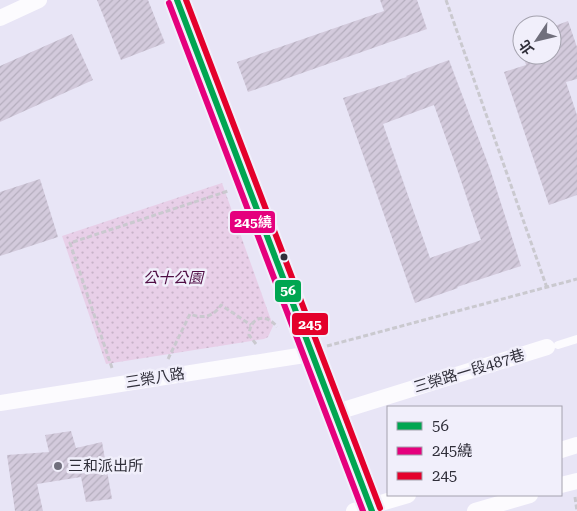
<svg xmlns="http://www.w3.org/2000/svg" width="577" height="511" font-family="'Roboto Serif','Noto Sans TC',serif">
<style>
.grass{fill:url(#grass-dots)}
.building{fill:url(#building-hatch);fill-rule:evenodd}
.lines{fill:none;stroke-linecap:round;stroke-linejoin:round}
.path{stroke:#cac9cf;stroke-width:3;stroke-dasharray:5 2.5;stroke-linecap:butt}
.service{stroke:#fcfbfe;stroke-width:8}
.minor{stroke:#fcfbfe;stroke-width:16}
.bus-1-casing{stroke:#f1effb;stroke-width:10}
.bus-2-casing{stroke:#f1effb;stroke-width:10}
.bus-3-casing{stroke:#f1effb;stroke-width:10}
.bus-1{stroke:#00a651;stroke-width:6}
.bus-2{stroke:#e5007d;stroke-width:6}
.bus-3{stroke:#e4002b;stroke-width:6}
.bus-dot{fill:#302f3a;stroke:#f1effb;stroke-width:2}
.poi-dot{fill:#706f7c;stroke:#f1effb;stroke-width:2}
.labels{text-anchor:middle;stroke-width:5;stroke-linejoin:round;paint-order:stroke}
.park-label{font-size:15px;font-style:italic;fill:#4f0e44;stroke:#f1effb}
.street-label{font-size:15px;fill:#302f3a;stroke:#f1effb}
.poi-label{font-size:15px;fill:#302f3a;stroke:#f1effb;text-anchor:start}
.line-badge{stroke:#f1effb;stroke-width:2}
.badge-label{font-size:14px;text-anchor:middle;font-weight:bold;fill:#fff}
</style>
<defs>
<pattern id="grass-dots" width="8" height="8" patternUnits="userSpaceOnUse" patternTransform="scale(1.25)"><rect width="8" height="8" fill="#e8cfe8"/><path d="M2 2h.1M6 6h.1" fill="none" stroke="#c7b2c8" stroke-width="1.8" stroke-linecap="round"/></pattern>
<pattern id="building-hatch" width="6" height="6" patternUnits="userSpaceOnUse" patternTransform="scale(1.25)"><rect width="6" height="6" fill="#d3cadc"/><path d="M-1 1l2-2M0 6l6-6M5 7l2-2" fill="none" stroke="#b5aebe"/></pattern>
</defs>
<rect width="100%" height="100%" fill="#e8e5f6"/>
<path class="grass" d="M222,183L271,320L273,326L268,337L264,339L106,364L62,236Z"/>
<path class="building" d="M97,0H148L165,43L121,60Z
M380,0H417L427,29L248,92L237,62L384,11Z
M568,21L577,47V79L566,82L577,115V195L549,205L504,72L526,65L523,55H552V27Z
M72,34L93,80L0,122V66Z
M449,60L490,169L521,266L457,287L458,288L415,303L343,98L407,77L406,76ZM434,105L456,166L481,240L430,258L383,124Z
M40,179L58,237L0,256V192Z
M71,431L76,448L102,442L112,499L86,502L81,477L37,484L43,511H15L7,455L49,452L45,435Z"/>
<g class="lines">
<path class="path" d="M446,0L547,288
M256,344L249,335C250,316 267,313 277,327
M327,346L577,279
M168,359L190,314C203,319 213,317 221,305L251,325
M112,368L70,243L228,191
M575,497L577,511"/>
<path class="service" d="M558,345L577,339"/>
<path class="minor" d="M177,0L311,354L372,511
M0,18L39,0
M0,403L311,354
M334,413L547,347
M561,450L577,445
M561,485L577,481
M354,511L408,495
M475,511L530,495"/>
<defs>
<path id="bus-1" d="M177,0L372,511"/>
<path id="bus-2" d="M169,3L363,511"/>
<path id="bus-3" d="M186,0L380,508"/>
</defs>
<use href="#bus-1" class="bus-1-casing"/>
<use href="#bus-2" class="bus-2-casing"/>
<use href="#bus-3" class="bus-3-casing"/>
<use href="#bus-1" class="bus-1"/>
<use href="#bus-2" class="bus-2"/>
<use href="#bus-3" class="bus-3"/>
</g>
<circle class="bus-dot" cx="284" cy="257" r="4.5"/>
<circle class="poi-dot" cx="58" cy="466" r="5"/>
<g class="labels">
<g class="park-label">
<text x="173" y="283">公十公園</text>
</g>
<g class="street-label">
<text transform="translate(469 371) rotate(-17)" y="5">三榮路一段487巷</text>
<text transform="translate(155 378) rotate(-9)" y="5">三榮八路</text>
</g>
<g class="poi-label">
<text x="68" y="471">三和派出所</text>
</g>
</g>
<g class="line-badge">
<rect x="229" y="210" width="47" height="24" rx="5" fill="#e5007d"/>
<rect x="274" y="279" width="28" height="24" rx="5" fill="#00a651"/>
<rect x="291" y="312" width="38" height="24" rx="5" fill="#e4002b"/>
</g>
<g class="badge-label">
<text x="253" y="227">245繞</text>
<text x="288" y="295">56</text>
<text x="310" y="329">245</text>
</g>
<rect x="387" y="406" width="175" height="90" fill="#f1effb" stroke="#a4a2ae"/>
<rect x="397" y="422" width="25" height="8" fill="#00a651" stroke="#a4a2ae"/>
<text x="432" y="431" font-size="15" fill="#302f3a">56</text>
<rect x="397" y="447" width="25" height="8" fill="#e5007d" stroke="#a4a2ae"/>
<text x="432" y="456" font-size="15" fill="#302f3a">245繞</text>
<rect x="397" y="472" width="25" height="8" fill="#e4002b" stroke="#a4a2ae"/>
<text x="432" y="481" font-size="15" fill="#302f3a">245</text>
<g transform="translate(537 40) rotate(235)"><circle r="24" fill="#f1effb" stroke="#a4a2ae"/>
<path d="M0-4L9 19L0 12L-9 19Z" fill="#706f7c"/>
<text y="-8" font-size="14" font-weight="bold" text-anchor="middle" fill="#302f3a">北</text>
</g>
</svg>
